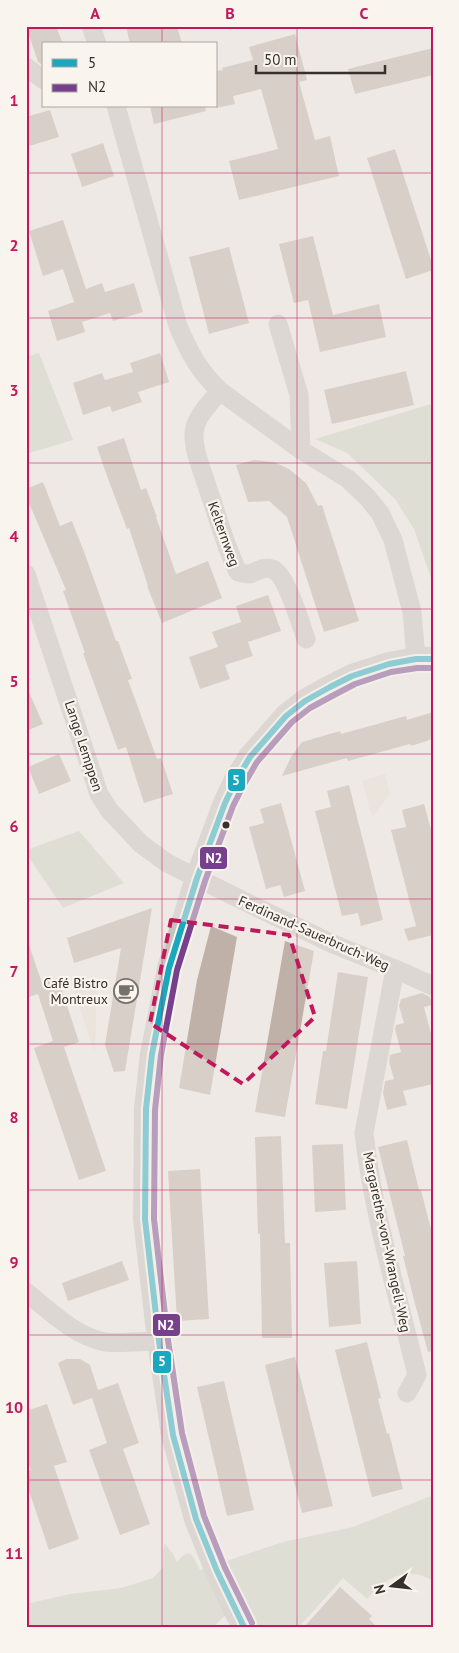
<svg xmlns="http://www.w3.org/2000/svg" width="459" height="1653" font-family="'PT Sans',sans-serif">
<style>
.green{fill:#cdd1c0}
.plaza{fill:#e6ded2}
.building{fill:#bfb0a8}
.lines{fill:none;stroke-linecap:round;stroke-linejoin:round}
.minor{stroke:#c6c2bd;stroke-width:19}
.tertiary{stroke:#c6c2bd;stroke-width:24}
.bus-1-casing{stroke:#f9f4ed;stroke-width:10}
.bus-2-casing{stroke:#f9f4ed;stroke-width:10}
.bus-1{stroke:#1aa8be;stroke-width:6}
.bus-2{stroke:#76408c;stroke-width:6}
.marked{fill:none;stroke:#c2185b;stroke-width:4;stroke-dasharray:10 6;stroke-linejoin:round}
.grid{fill:none;stroke:#c2185b;stroke-width:1;stroke-opacity:0.55}
.bus-dot{fill:#37302b;stroke:#f9f4ed;stroke-width:2}
.labels{text-anchor:middle;stroke-width:4.5;stroke-linejoin:round;paint-order:stroke}
.street-label{font-size:14px;fill:#37302b;stroke:#f9f4ed}
.poi-label{font-size:14px;fill:#37302b;stroke:#f9f4ed;text-anchor:end}
.line-badge{stroke:#f9f4ed;stroke-width:2}
.badge-label{font-size:14px;text-anchor:middle;font-weight:bold;fill:#fff}
.neatline{fill:none;stroke:#c2185b;stroke-width:2}
.grid-label{font-size:16px;text-anchor:middle;font-weight:bold;fill:#c2185b}
</style>
<rect width="100%" height="100%" fill="#eee9e4"/>
<path class="green" d="M39,353L73,440L26,454V357Z
M431,404L433,407V584L414,529L395,499L347,453L315,439Z
M79,831L124,883L63,908L26,853V850Z
M433,1495V1581C407,1565 385,1578 367,1599L343,1578L299,1627H257L242,1600L213,1627H26V1604L70,1594L121,1588L153,1578L163,1567V1551L165,1544L173,1554L177,1562C191,1545 193,1557 200,1570L283,1542L353,1527Z"/>
<path class="plaza" d="M385,774L390,794L372,818L362,781Z
M97,980L95,1053L74,992Z"/>
<path class="building" d="M26,26H56L63,44H44V66L38,62Z
M126,26H177L182,44H130Z
M295,34L307,80L299,82L315,140L330,136L339,176L239,200L229,161L278,149L261,89L233,96L235,104L216,108V71L223,70L222,68L253,60L249,47Z
M433,48V75L355,94L348,69Z
M150,106H205L206,111L154,124Z
M50,110L59,137L26,147V117Z
M103,143L114,176L82,187L71,154Z
M395,149L433,266V270L406,279L367,158Z
M63,220L86,289L102,283L105,292L134,283L143,312L113,321L110,313L82,322L85,332L57,341L48,311L74,302L63,269L43,276L29,231Z
M313,236L333,315L379,304L386,337L320,352L308,300L294,303L279,244Z
M229,247L249,323L209,334L189,257Z
M160,353L169,382L138,392L142,402L112,412L110,406L83,415L73,383L102,373L105,380L133,372L130,363Z
M406,371L414,405L332,424L324,390Z
M124,438L141,490L146,488L157,517H156L176,574L208,561L222,598L162,623L147,586H148L129,528L127,529L107,476L97,447Z
M254,460L274,462L289,469L306,483L318,506L322,505L359,621L324,632L287,517L269,501L248,502L236,465Z
M43,482L60,526L72,521L86,557L116,641H118L132,679L128,680L157,759L161,758L173,794L144,803L126,747L118,750L83,653H85L63,591L66,590L26,496V489Z
M268,595L281,631L248,642L253,656L225,665L230,679L200,689L189,657L218,647L212,632L241,622L236,606Z
M26,685L43,724L26,731Z
M433,712V738L427,741L411,746L410,744L348,761L347,758L282,776L291,757L302,742L340,731L341,734L406,716L407,720Z
M59,754L71,781L39,794L28,767Z
M349,785L383,920L361,926L358,913L342,916L315,811L331,807L327,791Z
M281,803L305,891L284,897L280,885L266,889L249,827L264,823L260,809Z
M424,804L433,837V935L408,941L404,929L416,926L391,830L406,827L402,810Z
M152,908L125,1071L114,1072L105,1045L121,948L74,963L67,938Z
M211,926L237,937L210,1095L179,1088L197,980Z
M285,941L314,951L285,1117L255,1112Z
M28,942L42,983L58,978L79,1042L64,1047L106,1171L79,1180L34,1048L53,1041L38,994L26,998V943Z
M338,972L368,977L347,1109L315,1104L323,1051H326Z
M422,993L430,997L432,1005L424,1007L433,1041V1084L403,1091L407,1105L387,1110L383,1093L385,1081L394,1079L389,1062L390,1055L401,1052L395,1029L396,1025L404,1023L399,1006L401,999Z
M281,1136L285,1243H290L292,1338H262L260,1234H258L255,1137Z
M407,1140L419,1190H421L433,1237V1351L428,1352L415,1304L403,1256H405L378,1147Z
M343,1144L346,1210L315,1212L312,1145Z
M200,1169L209,1319L177,1321L168,1171Z
M122,1261L129,1280L68,1301L62,1283Z
M357,1261L361,1324L329,1327L324,1263Z
M367,1342L381,1398L378,1399L387,1434L389,1433L403,1489L372,1497L335,1350Z
M295,1357L333,1506L302,1513L265,1365Z
M66,1359H80L90,1365L98,1390L118,1383L139,1443L123,1449L150,1524L120,1535L89,1450L107,1443L92,1398L73,1405L58,1363Z
M224,1381L254,1510L227,1516L197,1387Z
M47,1404L67,1462L54,1466L79,1539L49,1550L26,1482V1472L31,1470L26,1456V1411Z
M340,1587L372,1616L369,1619L377,1627H304Z"/>
<g class="lines">
<path class="minor" d="M91,26L97,44
M26,67L44,80
M116,106L178,326C189,352 199,371 220,391L301,450L348,479L367,497L380,513L393,540L412,612L416,659
M278,324L299,395L301,450
M220,391C210,403 195,417 194,433C193,451 203,472 208,489C218,517 225,546 238,572C241,573 246,574 249,574C257,572 263,566 272,569C286,573 301,625 306,639
M26,574L99,794L109,810L141,844L167,863L256,907L333,944L395,969L433,986
M395,969L364,1133C373,1214 398,1296 417,1375L407,1393
M26,1292C50,1311 74,1336 105,1342C120,1344 144,1341 159,1341"/>
<path class="tertiary" d="M244,1627L234,1608L217,1571L196,1519L173,1435L159,1341L145,1219L146,1109L152,1054L169,968L197,878L225,803L235,782L250,757L286,716L305,701L330,687L352,676L389,664L416,659H433"/>
<defs>
<path id="bus-1" d="M244,1627L217,1571L196,1519L173,1435L159,1341L145,1219L146,1109L152,1054L169,968L197,878L225,803L235,782L250,757L286,716L305,701L330,687L352,676L389,664L416,659H433"/>
<path id="bus-2" d="M252,1623L225,1568L204,1516L182,1433L168,1340L154,1219L155,1110L161,1055L177,970L205,881L233,806L243,786L257,762L292,722L310,708L334,695L355,684L391,672L417,668H433"/>
</defs>
<use href="#bus-1" class="bus-1-casing"/>
<use href="#bus-2" class="bus-2-casing"/>
<use href="#bus-1" class="bus-1"/>
<use href="#bus-2" class="bus-2"/>
</g>
<path d="M0 0H459V1653H0ZM171,920L289,935L315,1017L243,1084L150,1023Z" fill="#eee9e4" fill-opacity=".55" fill-rule="evenodd"/>
<path class="marked" d="M171,920L289,935L315,1017L243,1084L150,1023Z"/>
<path class="grid" d="M162,26V44M297,26V1627M162,106V1627M26,173H433M26,318H433M26,463H433M26,609H433M26,754H433M26,899H433M26,1044H433M26,1190H433M26,1335H433M26,1480H433"/>
<defs>
<symbol id="cafe-ring" viewBox="-11 -11 22 22"><circle r="9.5" fill="#f9f4ed" stroke="#77716c" stroke-width="1.5"/><path d="M-5.5-4.5H6V0H3Q3 3.5 0 3.5H-2.5Q-5.5 3.5-5.5 0ZM3-3.2v2h1.7v-2ZM-6 4.5H4V6H-6Z" fill="#77716c"/></symbol>
</defs>
<g fill-rule="evenodd">
<use href="#cafe-ring" x="112" y="977" width="28" height="28"/>
</g>
<circle class="bus-dot" cx="226" cy="825" r="4.5"/>
<g class="labels">
<g class="street-label">
<text transform="translate(224 534) rotate(70)" y="5">Kelternweg</text>
<text transform="translate(84 746) rotate(72)" y="5">Lange Lemppen</text>
<text transform="translate(314 933) rotate(24)" y="5">Ferdinand-Sauerbruch-Weg</text>
<text transform="translate(387 1242) rotate(78)" y="5">Margarethe-von-Wrangell-Weg</text>
</g>
<g class="poi-label">
<text x="108" y="988">Café Bistro<tspan x="108" dy="16">Montreux</tspan></text>
</g>
</g>
<g class="line-badge">
<rect x="227" y="768" width="19" height="24" rx="5" fill="#1aa8be"/>
<rect x="199" y="846" width="29" height="24" rx="5" fill="#76408c"/>
<rect x="152" y="1313" width="29" height="24" rx="5" fill="#76408c"/>
<rect x="152" y="1350" width="20" height="24" rx="5" fill="#1aa8be"/>
</g>
<g class="badge-label">
<text x="236" y="785">5</text>
<text x="214" y="863">N2</text>
<text x="166" y="1330">N2</text>
<text x="162" y="1366">5</text>
</g>
<rect width="459" height="1653" fill="none" stroke="#f9f4ed" stroke-width="55"/>
<rect x="42" y="42" width="175" height="65" fill="#f9f4ed" stroke="#aba69f"/>
<rect x="52" y="59" width="25" height="8" fill="#1aa8be" stroke="#aba69f"/>
<text x="88" y="68" font-size="15" fill="#37302b">5</text>
<rect x="52" y="84" width="25" height="8" fill="#76408c" stroke="#aba69f"/>
<text x="88" y="92" font-size="15" fill="#37302b">N2</text>
<g transform="translate(392 1586) rotate(255)" stroke="#f9f4ed" stroke-width="4" paint-order="stroke">
<path d="M0-4L9 19L0 12L-9 19Z" fill="#37302b"/>
<text y="-8" font-size="14" font-weight="bold" text-anchor="middle" fill="#37302b">N</text>
</g>
<path d="M256 65v8h129v-8" fill="none" stroke="#37302b" stroke-width="2.5"/>
<text x="264" y="65" font-size="15" fill="#37302b" stroke="#f9f4ed" stroke-width="4" paint-order="stroke">50 m</text>
<rect x="28" y="28" width="404" height="1598" class="neatline"/>
<g class="grid-label">
<text x="95" y="19">A</text>
<text x="230" y="19">B</text>
<text x="364" y="19">C</text>
<text x="14" y="106">1</text>
<text x="14" y="251">2</text>
<text x="14" y="396">3</text>
<text x="14" y="542">4</text>
<text x="14" y="687">5</text>
<text x="14" y="832">6</text>
<text x="14" y="977">7</text>
<text x="14" y="1123">8</text>
<text x="14" y="1268">9</text>
<text x="14" y="1413">10</text>
<text x="14" y="1559">11</text>
</g>
</svg>
